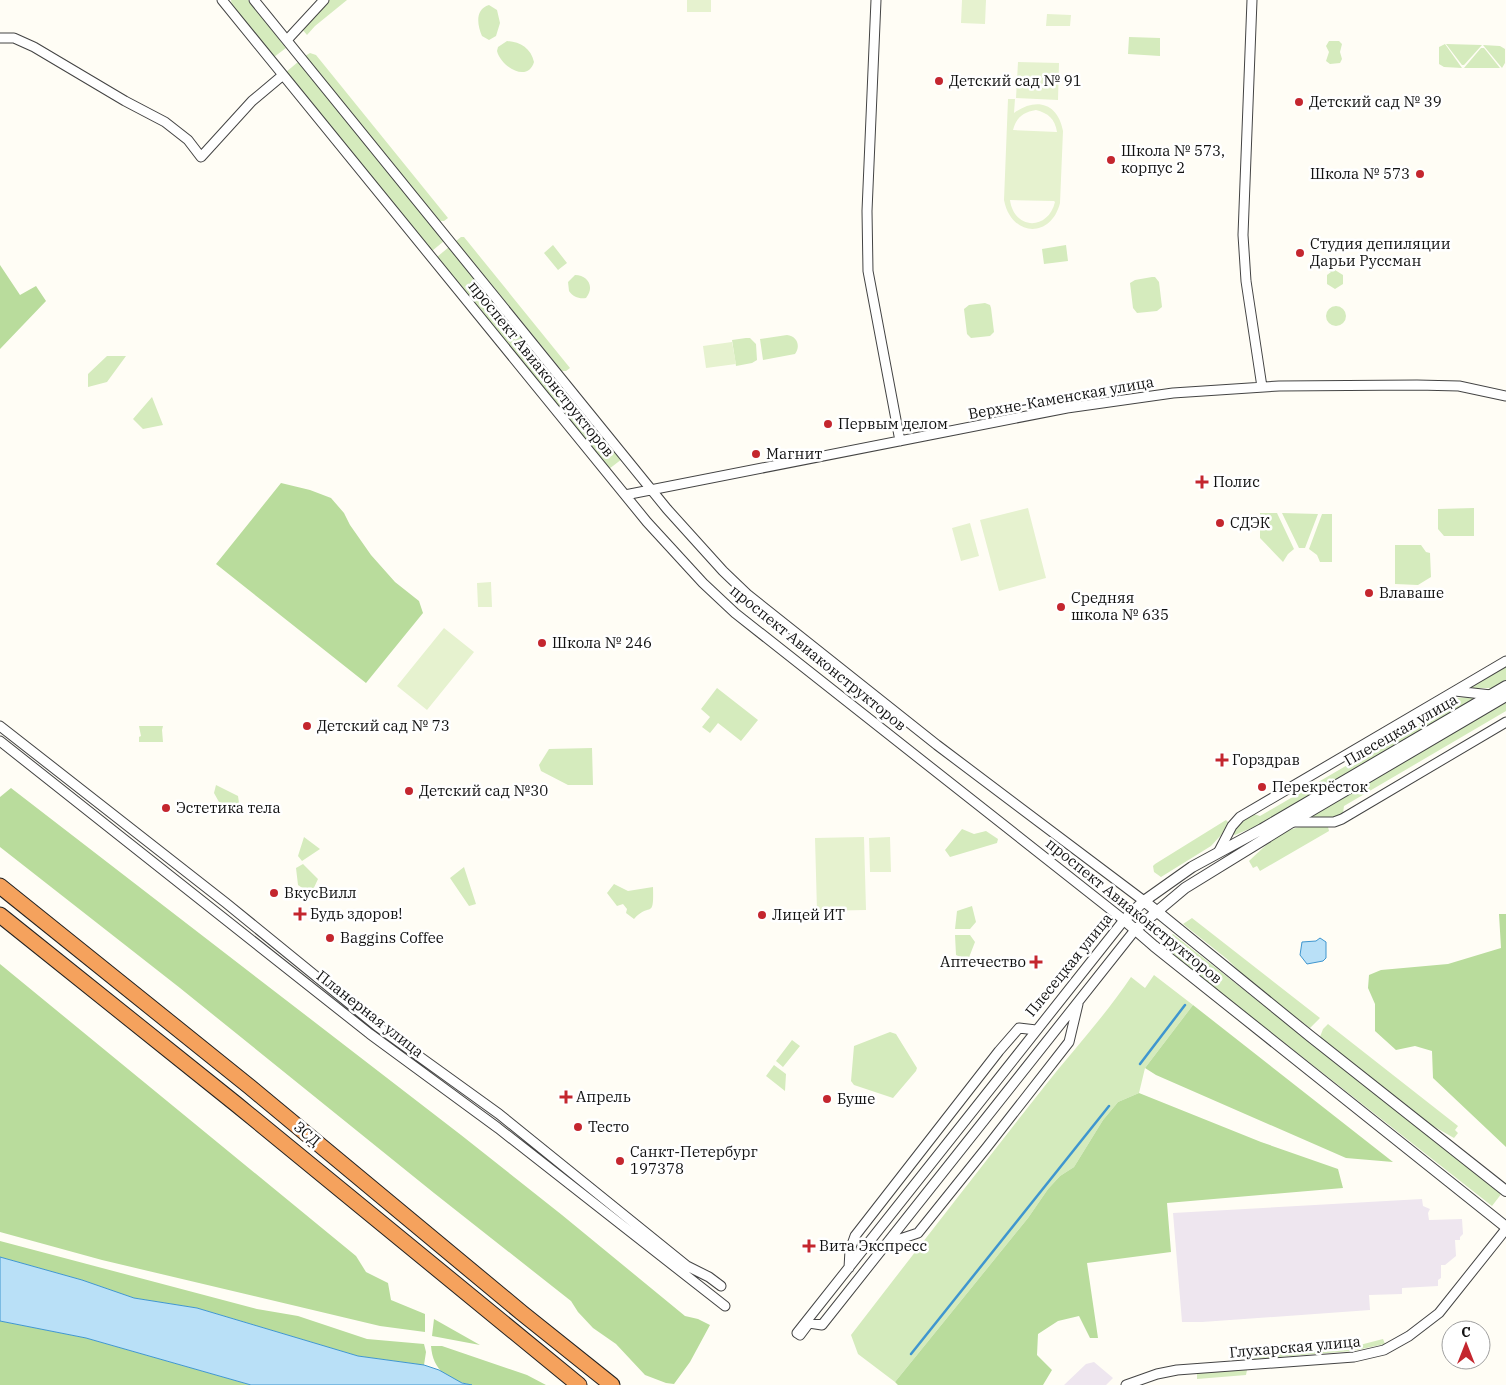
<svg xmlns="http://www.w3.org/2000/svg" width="1506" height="1385" font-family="'IBM Plex Serif',serif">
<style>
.industrial{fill:#eee6ef}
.green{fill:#d5ebbd}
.forest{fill:#b9dc9c}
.pitch{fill:#e6f2cf;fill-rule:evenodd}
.water{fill:#b9e0f7;stroke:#3f96cf}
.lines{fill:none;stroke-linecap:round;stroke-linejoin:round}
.stream{stroke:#3f96cf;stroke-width:2.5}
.minor-casing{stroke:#444;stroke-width:11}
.tertiary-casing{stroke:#444;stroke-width:12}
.motorway-casing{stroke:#222;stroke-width:17}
.minor{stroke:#fff;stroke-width:9}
.tertiary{stroke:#fff;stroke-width:10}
.motorway{stroke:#f5a25d;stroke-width:15}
.poi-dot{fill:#c4262e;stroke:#fff;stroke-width:2}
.labels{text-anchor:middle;stroke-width:5;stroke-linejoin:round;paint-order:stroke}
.poi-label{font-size:15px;fill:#111;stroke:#fff;text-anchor:start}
.street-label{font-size:15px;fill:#111;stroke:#fff}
</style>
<rect width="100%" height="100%" fill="#fffdf5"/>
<path class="industrial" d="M1422,1199L1423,1206L1430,1209L1428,1213L1429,1220L1462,1219L1463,1234L1460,1237V1240H1455L1456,1256L1445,1265H1441V1278L1438,1280V1286L1402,1288V1294L1369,1295L1370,1310L1202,1322H1182L1173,1213Z
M1094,1362L1113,1378L1106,1385H1064L1086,1364Z"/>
<path class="green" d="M231,0H248L286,48L274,57L232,6Z
M328,0H347L315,26L307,35L301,28Z
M489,5L497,10L500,23L496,36L489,40L482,36C477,25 475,9 489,5Z
M1129,37L1160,38V56L1128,54Z
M507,41C520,42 531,48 534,62C528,83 501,67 497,51L498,47Z
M1329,41H1339L1342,44L1340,52L1342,59L1340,63L1330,64L1326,61L1329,52L1326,46Z
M1445,44L1462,68L1444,67L1439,64V47Z
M1446,44L1482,45L1464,65H1462Z
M1483,45L1500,46L1505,49V63L1502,68Z
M1481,48H1484L1500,68H1464Z
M310,53L316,55L448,218L444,221H440L305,56Z
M298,62L444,241L432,251L286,72Z
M461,237H464L570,368L566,371H562L456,241Z
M553,245L567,263L558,270L544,253Z
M1066,245L1068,261L1044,264L1042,249Z
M449,247L622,459L609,469L437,257Z
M1330,263L1335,265V270L1343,275V284L1335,289L1327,284V275L1331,272L1327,270V265Z
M575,275C588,275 595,287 586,298C579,299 573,297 569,291L568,282Z
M1152,277H1155L1159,282L1162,307L1157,311L1137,313L1133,308L1130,283L1135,280Z
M985,303L990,305L991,308L994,332L990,336L971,338L967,334L964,309L969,305Z
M1326 316a10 10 0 1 1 20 0a10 10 0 1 1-20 0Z
M787,335C797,336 801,346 795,354L763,360L760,339Z
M746,338H750L756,344L757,360L752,363L736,366L732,340Z
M107,356H126L107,382L88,387V374Z
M152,397L163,425L143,429L133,419Z
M1474,508V536H1444L1438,529V509Z
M1260,513H1277L1294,549L1288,554L1283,562L1260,538Z
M1282,513L1318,514L1305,548H1299Z
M1322,514H1332V562H1320L1317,555L1309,549Z
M1395,545H1421L1426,552L1430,553L1431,577L1418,585L1395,584Z
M1506,666V681L1492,688H1471L1472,685Z
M717,688L758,720L741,741L718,723L710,733L702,727L710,717L701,709Z
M1453,698L1473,697L1474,699L1261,824L1235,835L1233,834C1238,824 1244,820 1254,814L1260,816L1440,711V705Z
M1506,701V711L1344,806L1343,813L1334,818H1309Z
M139,726H163L162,730L163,742H139V737L141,736Z
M592,748L593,785H568L541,771L539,765L549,749Z
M216,785L238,796L239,803L230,806L219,802L214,793Z
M1226,820L1228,822L1222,834L1211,846L1161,877L1154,872L1153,866L1155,864Z
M1301,827H1328L1329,831L1260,871L1257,866L1253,868L1249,861C1264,847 1279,830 1301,827Z
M962,829L974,834L986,831L998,839L997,843L950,857L945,850Z
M304,837L320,849L302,861L298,856Z
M303,864L318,879L311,894L298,885L296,868Z
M464,867L476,904L469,906L450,878Z
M614,884L628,891L653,887C654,921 650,901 634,919L626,913L627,909L623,904L617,906L607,893Z
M972,906L976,922L970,929H955L957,911Z
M1192,918L1320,1018L1310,1028L1251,983L1227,959L1183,924Z
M1173,934L1502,1193L1492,1206L1160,945Z
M955,935H970L975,942L968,960L956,955Z
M1154,975L1193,1005L1145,1068L1139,1093L1118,1102L1103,1120L1074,1167L1060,1176L1048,1189L1028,1218L895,1382L858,1354L851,1335C915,1252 979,1169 1044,1087C1073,1050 1105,1016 1131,977L1145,988Z
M1328,1024L1458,1126L1455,1130L1458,1133L1454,1138L1433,1126L1320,1037L1323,1029Z
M890,1032L896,1034L917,1068L916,1071L893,1098L854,1085L851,1081L854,1046Z
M792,1040L800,1046L783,1067L776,1061Z
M774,1065L786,1074L785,1091L766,1076Z
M1383,1339L1385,1344L1352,1351L1254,1359L1253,1354L1352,1347Z
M1247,1370L1246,1375L1197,1379V1373Z"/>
<path class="forest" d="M0,265L20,295L36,286L46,301L0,349Z
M281,483L310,490L331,498L344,513L350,525L371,555L395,582L419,601L423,613L366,683L216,564Z
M11,788L461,1135L562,1215L685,1316L698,1319L710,1325L690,1362L674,1384L666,1383L645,1375L616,1344L593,1328L578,1312L571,1301L434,1193L180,988L0,847V797Z
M1499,914H1506V1147L1433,1078L1432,1051L1415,1046L1396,1050L1375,1031V1004L1368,988L1369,975L1381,970L1448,964L1501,948Z
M0,964L356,1256L366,1272L388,1283L391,1300L425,1314V1332L380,1326L102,1260L0,1232Z
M1193,1005L1393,1162L1346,1158L1156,1075L1145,1068Z
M1139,1093L1261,1142L1338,1169L1343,1188L1167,1203L1171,1252L1087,1263L1098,1338H1090L1079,1316L1058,1321L1038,1334L1037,1355L1052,1370L1043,1385H898L895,1382L1028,1218L1048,1189L1060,1176L1074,1167L1103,1120L1118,1102Z
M0,1241L257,1309L298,1316L367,1339L424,1344L426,1352L424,1365L358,1356L197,1308L134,1298L82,1280L0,1257Z
M434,1319L480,1345L432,1336Z
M0,1321L86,1338L251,1385H0Z
M431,1346H442L527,1375L546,1385H472C448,1380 433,1371 431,1346Z"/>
<path class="pitch" d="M687,0H711V12H687Z
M962,0H986L985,24L961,23Z
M1047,14L1071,15L1070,26H1046Z
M1018,62L1059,63L1058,100L1016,98Z
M1008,99H1015L1014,113C1036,97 1058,103 1063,131L1060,203C1051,239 1011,237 1004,200ZM1036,110C1048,113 1055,119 1057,132L1013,130C1016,118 1023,112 1036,110ZM1010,200L1054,201L1055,202C1048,231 1014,230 1010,200Z
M732,342L736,364L706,368L703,346Z
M1028,508L1046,578L999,591L980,520Z
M970,523L979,556L961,561L952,528Z
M491,582L492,607H478L477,583Z
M444,628L474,652L427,710L397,686Z
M864,837L866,910L817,911L815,838Z
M890,837L891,872H870L869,838Z"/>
<path class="water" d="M1320,938L1326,942V958L1323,961L1307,964L1300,955L1302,942L1316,941Z
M0,1257L82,1280L134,1298L197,1308L358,1356L424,1365L439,1370L462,1383L472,1385H251L86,1338L0,1321Z"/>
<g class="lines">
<path class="stream" d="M1140,1064L1185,1005
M911,1354L1109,1106"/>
<defs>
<path id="minor" d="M222,0L647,522L703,583L735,613L1124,920L797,1333L800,1335L809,1323L822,1325L1135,930
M254,0L667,509L723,571L747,594L937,745L1144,901
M876,0L867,211L868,271L900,441
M1252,0L1243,235L1246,281L1262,387
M0,38H14L34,47L125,101L165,122L188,140L201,157L252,101L283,75
M287,40L324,0
M625,495L1067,408L1173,393L1279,386L1417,385L1459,386L1506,396
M1455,691L1506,661
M0,726L226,903L377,1026L499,1114L687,1266L709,1277L721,1286
M0,741L370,1034L498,1128L725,1306
M1292,822H1334L1342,819L1506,722
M1219,851L1232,826L1240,817L1455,691L1491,695
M888,1243L918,1233L987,1147L1069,1042L1078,1004
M849,1268L850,1250L855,1236L999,1051L1019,1028L1036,1030
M1126,1385L1157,1374L1177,1370L1354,1357L1384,1350L1409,1336L1439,1313L1506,1229"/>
<path id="tertiary" d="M1506,686L1262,829L1192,867L1144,901L1124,920L1154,946L1506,1227
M1144,901L1310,1036L1506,1191
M1135,930L1185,888L1292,822L1506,696"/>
<path id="motorway" d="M0,886L250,1087L522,1313L612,1385
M0,915L236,1104L579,1385"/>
</defs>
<use href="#minor" class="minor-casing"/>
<use href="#tertiary" class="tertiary-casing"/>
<use href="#motorway" class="motorway-casing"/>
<use href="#minor" class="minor"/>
<use href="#tertiary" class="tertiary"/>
<use href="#motorway" class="motorway"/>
</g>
<g class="poi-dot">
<circle cx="939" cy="81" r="5"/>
<circle cx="1299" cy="102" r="5"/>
<circle cx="1111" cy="160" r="5"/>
<circle cx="1420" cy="174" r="5"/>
<circle cx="1300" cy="253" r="5"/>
<circle cx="828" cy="424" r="5"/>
<circle cx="756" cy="454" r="5"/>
<path d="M1199.5 474.5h5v5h5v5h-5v5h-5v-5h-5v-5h5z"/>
<circle cx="1220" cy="523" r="5"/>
<circle cx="1369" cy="593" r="5"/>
<circle cx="1061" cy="607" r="5"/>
<circle cx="542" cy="643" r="5"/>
<circle cx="307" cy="726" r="5"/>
<path d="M1219.5 752.5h5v5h5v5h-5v5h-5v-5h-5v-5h5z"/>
<circle cx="1262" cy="787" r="5"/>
<circle cx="409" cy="791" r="5"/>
<circle cx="166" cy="808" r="5"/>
<circle cx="274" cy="893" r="5"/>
<path d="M297.5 906.5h5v5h5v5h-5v5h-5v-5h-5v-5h5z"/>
<circle cx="762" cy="915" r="5"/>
<circle cx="330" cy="938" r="5"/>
<path d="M1033.5 954.5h5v5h5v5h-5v5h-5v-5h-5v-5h5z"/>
<path d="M563.5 1089.5h5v5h5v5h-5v5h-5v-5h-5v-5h5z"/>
<circle cx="827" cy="1099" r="5"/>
<circle cx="578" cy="1127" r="5"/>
<circle cx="620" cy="1161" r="5"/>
<path d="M806.5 1238.5h5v5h5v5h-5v5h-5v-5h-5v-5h5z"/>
</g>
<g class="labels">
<g class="poi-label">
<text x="949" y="86">Детский сад № 91</text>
<text x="1309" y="107">Детский сад № 39</text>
<text x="1121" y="156">Школа № 573,<tspan x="1121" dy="17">корпус 2</tspan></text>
<text x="1410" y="179" text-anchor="end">Школа № 573</text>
<text x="1310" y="249">Студия депиляции<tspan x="1310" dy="17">Дарьи Руссман</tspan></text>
<text x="838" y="429">Первым делом</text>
<text x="766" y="459">Магнит</text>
<text x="1213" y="487">Полис</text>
<text x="1230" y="528">СДЭК</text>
<text x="1379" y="598">Влаваше</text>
<text x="1071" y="603">Средняя<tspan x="1071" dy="17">школа № 635</tspan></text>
<text x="552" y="648">Школа № 246</text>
<text x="317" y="731">Детский сад № 73</text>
<text x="1232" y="765">Горздрав</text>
<text x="1272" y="792">Перекрёсток</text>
<text x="419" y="796">Детский сад №30</text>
<text x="176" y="813">Эстетика тела</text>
<text x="284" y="898">ВкусВилл</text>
<text x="310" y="919">Будь здоров!</text>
<text x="772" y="920">Лицей ИТ</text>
<text x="340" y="943">Baggins Coffee</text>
<text x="1026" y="967" text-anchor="end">Аптечество</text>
<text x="576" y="1102">Апрель</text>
<text x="837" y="1104">Буше</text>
<text x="588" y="1132">Тесто</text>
<text x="630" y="1157">Санкт-Петербург<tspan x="630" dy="17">197378</tspan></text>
<text x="819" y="1251">Вита Экспресс</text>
</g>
<g class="street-label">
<text transform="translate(541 369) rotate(51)" y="5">проспект Авиаконструкторов</text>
<text transform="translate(1061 398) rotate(-10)" y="5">Верхне-Каменская улица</text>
<text transform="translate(818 658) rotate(39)" y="5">проспект Авиаконструкторов</text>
<text transform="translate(1401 730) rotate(-30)" y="5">Плесецкая улица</text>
<text transform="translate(1134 911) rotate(39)" y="5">проспект Авиаконструкторов</text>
<text transform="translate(1069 965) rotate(-51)" y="5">Плесецкая улица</text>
<text transform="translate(370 1014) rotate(38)" y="5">Планерная улица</text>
<text transform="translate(307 1134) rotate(40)" y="5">ЗСД</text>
<text transform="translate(1295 1347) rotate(-5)" y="5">Глухарская улица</text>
</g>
</g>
<g transform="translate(1466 1345)"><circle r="24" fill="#ffffff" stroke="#a0a0a0"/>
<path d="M0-4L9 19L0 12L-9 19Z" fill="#c4262e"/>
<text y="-8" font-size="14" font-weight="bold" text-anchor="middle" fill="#111111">С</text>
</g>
</svg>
